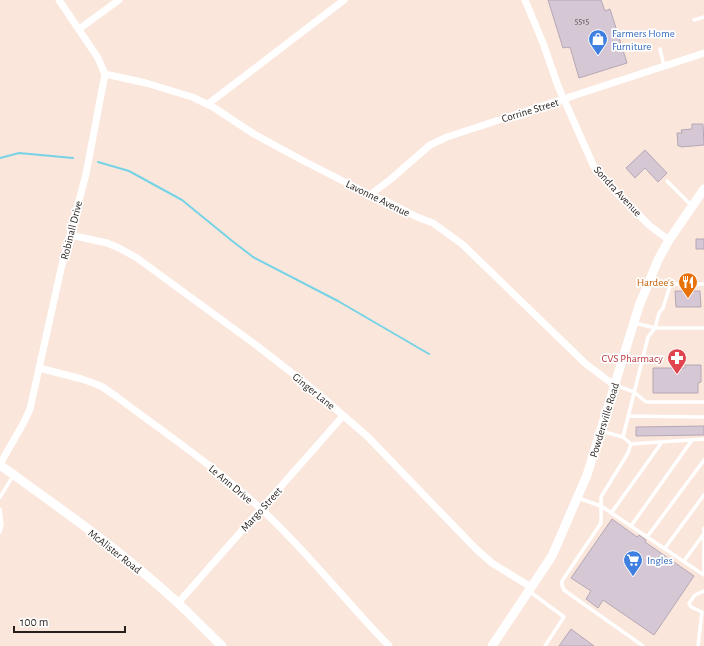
<svg xmlns="http://www.w3.org/2000/svg" width="704" height="646" font-family="'Alegreya Sans',sans-serif">
<style>
.lines{fill:none;stroke-linecap:round;stroke-linejoin:round}
.stream{stroke:#76d3e6;stroke-width:2}
.building{fill:#d6c7d5;stroke:#b5a7b5}
.service{stroke:#fff;stroke-width:3.5}
.minor{stroke:#fff;stroke-width:7}
.tertiary{stroke:#fff;stroke-width:9}
.labels{text-anchor:middle;stroke-width:3.5;stroke-linejoin:round;paint-order:stroke}
.number-label{font-size:9px;fill:#52494a}
.shop-label{font-size:11px;fill:#366cbe;stroke:#fff;text-anchor:start}
.street-label{font-size:11px;fill:#261f1c;stroke:#fff}
.food-label{font-size:11px;fill:#c56008;stroke:#fff;text-anchor:end}
.health-label{font-size:11px;fill:#be3a42;stroke:#fff;text-anchor:end}
</style>
<rect width="100%" height="100%" fill="#fbe6dc"/>
<g class="lines">
<path class="stream" d="M0,158L19,153L73,158
M98,162L129,171L182,200L231,240L253,257L338,301L429,354"/>
</g>
<path class="building" d="M548,0H601L605,11L610,9L627,63L579,78L570,47L568,48L567,47L563,48Z
M692,124H703L704,145L681,147V146H678L677,133H682L681,130L692,129Z
M645,150L667,173L658,182L645,168L635,178L626,168Z
M696,239H704V249H696Z
M675,291H700L701,307H676Z
M685,365H701V382L698,383V393H653V368H685Z
M704,426V435L636,436V427Z
M612,519L637,537L639,535L646,540L645,542L694,576L654,635L603,600L598,608L586,599L591,591L571,578Z
M571,629L594,646H559Z"/>
<g class="lines">
<path class="service" d="M694,20L704,17
M660,49L664,66
M667,181L692,206
M635,323L655,328H704
M615,385L634,392L646,402H704
M628,416L704,417
M601,431L623,437
M631,444L704,439
M0,497L13,476
M578,498L601,506L704,575
M0,509L2,525L0,532
M612,512L662,442
M631,526L692,440
M704,528V575
M647,537L704,460
M665,548L704,495
M684,561L703,535
M529,591L564,617L545,646
M643,646L564,590L562,585V581L601,523V497L628,453L631,444L623,437L648,337L655,328L659,313L663,308L670,286L674,284H704
M698,646L702,612L691,607L689,603L695,595L704,591"/>
<path class="minor" d="M525,0L543,43L558,86L594,167L619,195L650,226L669,240
M79,29L119,0
M105,74L146,83L192,97L213,107L254,134L300,159L370,195L386,201L417,217L433,223L462,244L586,364L614,385
M208,104L344,0
M370,195L391,179L430,145L447,137C532,109 618,81 704,53
M70,235L107,243L119,248L137,258L256,345L314,390L368,437L476,549L492,563L531,587
M39,368L82,379L101,386L117,397C165,433 215,467 260,508C307,551 345,601 389,646
M0,464L23,424L30,409L61,269L86,174L105,74L98,58L59,0
M178,603L343,416"/>
<path class="tertiary" d="M0,465C61,509 123,552 178,603C193,617 207,632 222,646
M492,646L552,556L587,475L639,306L658,260L669,240L704,189"/>
</g>
<defs>
<symbol id="shop-pin" viewBox="-11 -11 22 30"><path d="M0 17L-7.5 6A9.5 9.5 0 1 1 7.5 6Z" fill="#3f7fe0" stroke="#fff"/><path d="M-5-2.5h2.3a2.7 3.5 0 0 1 5.4 0H5L5.5 6h-11ZM-1.5-2.5h3a1.5 2.3 0 0 0-3 0Z" fill="#fff"/></symbol>
<symbol id="restaurant-pin" viewBox="-11 -11 22 30"><path d="M0 17L-7.5 6A9.5 9.5 0 1 1 7.5 6Z" fill="#e8710a" stroke="#fff"/><path d="M-5-6h1v4h1v-4h1v4h1v-4h1v5L-1.5 .5V6h-2V.5L-5-1ZM5-6V6H3V1.5H1.5Q1.5-4 5-6Z" fill="#fff"/></symbol>
<symbol id="pharmacy-pin" viewBox="-11 -11 22 30"><path d="M0 17L-7.5 6A9.5 9.5 0 1 1 7.5 6Z" fill="#e0444e" stroke="#fff"/><path d="M-2-6h4v4h4v4h-4v4h-4v-4h-4v-4h4Z" fill="#fff"/></symbol>
<symbol id="supermarket-pin" viewBox="-11 -11 22 30"><path d="M0 17L-7.5 6A9.5 9.5 0 1 1 7.5 6Z" fill="#3f7fe0" stroke="#fff"/><path d="M-6-5.5h2.5l.6 2H6L4.5 2H-2.5L-4.4-4H-6ZM-1.5 3.2a1.3 1.3 0 1 0 .1 0ZM3 3.2a1.3 1.3 0 1 0 .1 0Z" fill="#fff"/></symbol>
</defs>
<g fill-rule="evenodd">
<use href="#shop-pin" x="587" y="28" width="22" height="30"/>
<use href="#restaurant-pin" x="677" y="271" width="22" height="30"/>
<use href="#pharmacy-pin" x="666" y="347" width="22" height="30"/>
<use href="#supermarket-pin" x="622" y="549" width="22" height="30"/>
</g>
<g class="labels">
<g class="number-label">
<text x="582" y="24">5515</text>
</g>
<g class="shop-label">
<text x="612" y="37">Farmers Home<tspan x="612" dy="13">Furniture</tspan></text>
<text x="647" y="564">Ingles</text>
</g>
<g class="street-label">
<text transform="translate(530 110) rotate(-17)" y="4">Corrine Street</text>
<text transform="translate(618 191) rotate(47)" y="4">Sondra Avenue</text>
<text transform="translate(378 198) rotate(26)" y="4">Lavonne Avenue</text>
<text transform="translate(71 230) rotate(-76)" y="4">Robinall Drive</text>
<text transform="translate(314 391) rotate(39)" y="4">Ginger Lane</text>
<text transform="translate(604 420) rotate(-73)" y="4">Powdersville Road</text>
<text transform="translate(231 484) rotate(40)" y="4">Le Ann Drive</text>
<text transform="translate(261 509) rotate(-48)" y="4">Margo Street</text>
<text transform="translate(115 551) rotate(38)" y="4">McAlister Road</text>
</g>
<g class="food-label">
<text x="674" y="286">Hardee's</text>
</g>
<g class="health-label">
<text x="663" y="362">CVS Pharmacy</text>
</g>
</g>
<path d="M14 626v6h111v-6" fill="none" stroke="#261f1c" stroke-width="2"/>
<text x="20" y="626" font-size="12" fill="#261f1c" stroke="#ffffff" stroke-width="3" paint-order="stroke">100 m</text>
</svg>
